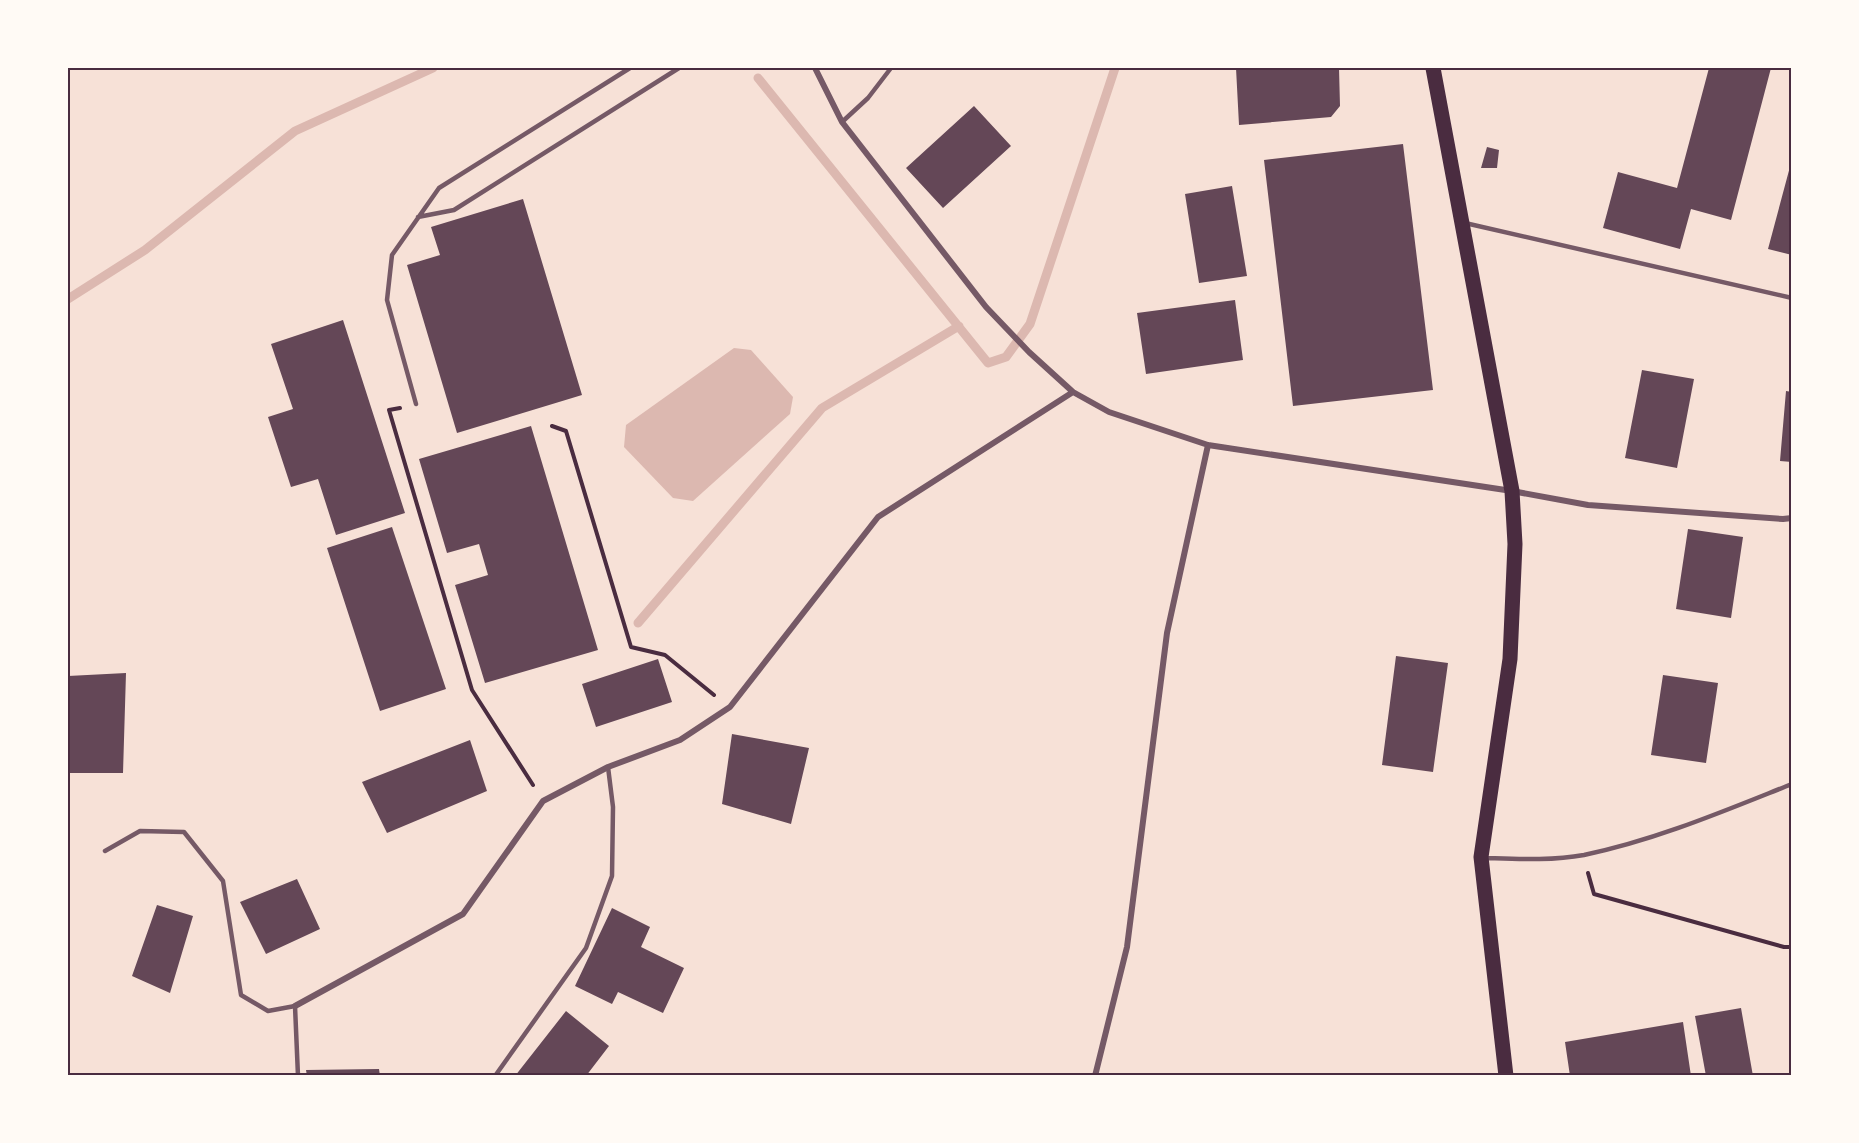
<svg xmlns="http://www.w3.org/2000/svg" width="1859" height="1143" font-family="'Space Grotesk',sans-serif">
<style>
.water{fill:#dcb8b0}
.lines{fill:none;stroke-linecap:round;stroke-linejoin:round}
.stream{stroke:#dcb8b0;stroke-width:9}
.building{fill:#644757}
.path{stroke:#4a2c40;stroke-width:4}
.service{stroke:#755966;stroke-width:4.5}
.minor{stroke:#755966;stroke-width:6}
.primary{stroke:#4a2c40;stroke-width:15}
.neatline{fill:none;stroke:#4a2c40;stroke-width:2}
</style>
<rect width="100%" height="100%" fill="#f7e1d7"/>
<path class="water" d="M734,348L751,350L793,397L790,414L693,501L673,498L624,447L626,425Z"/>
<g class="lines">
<path class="stream" d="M758,78L988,363L1006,357L1030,324L1115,68
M68,299L145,250L295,131L433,68
M638,623L822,408L959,326"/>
</g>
<path class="building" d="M1236,68H1339L1340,106L1331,117L1239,125Z
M1709,68H1771L1731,220L1691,209L1680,249L1603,228L1618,172L1677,188Z
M974,106L1011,146L943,208L906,168Z
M1403,144L1433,390L1293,406L1264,160Z
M1487,147L1499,150L1497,168H1481Z
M1791,163H1792V255L1768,249Z
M1232,186L1247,276L1199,283L1185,194Z
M523,199L582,395L457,433L407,265L440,255L431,227Z
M1235,300L1243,360L1146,374L1137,313Z
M343,320L405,513L336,535L318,479L291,487L268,417L293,409L271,344Z
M1642,370L1694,379L1677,468L1625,458Z
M1786,391L1792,392V462L1780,461Z
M531,426L598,650L485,683L455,585L488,575L479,544L447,553L419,459Z
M392,527L446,689L380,711L327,548Z
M1688,529L1743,537L1731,618L1676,609Z
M1396,656L1448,663L1433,772L1382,765Z
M658,659L672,702L596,727L582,684Z
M126,673L123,773H68V676Z
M1663,675L1718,683L1706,763L1651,755Z
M732,734L809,748L791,824L722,804Z
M470,740L487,791L387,833L362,782Z
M297,879L320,929L266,954L240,902Z
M157,905L193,916L170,993L132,976Z
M612,908L650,927L641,947L684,968L663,1013L618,992L612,1004L575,986Z
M1741,1008L1753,1076H1706L1695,1016Z
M566,1011L609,1046L586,1076H515Z
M1683,1022L1691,1076H1570L1565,1042Z
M379,1069L380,1076H307L306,1070Z"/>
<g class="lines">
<path class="path" d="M400,408L389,410L472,690L533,785
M552,426L566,431L631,647L665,655L714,695
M1588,873L1594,894L1784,947H1792"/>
<path class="service" d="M842,122L868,98L891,68
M418,217L454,210L679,68
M1465,223L1792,298
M416,404L387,300L392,255L439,188L630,68
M105,851L140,831L184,832L223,881L241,995L268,1011L295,1006L298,1076
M1484,858C1517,859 1551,861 1584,855C1656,840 1724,811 1792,784
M495,1076L586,948L612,876L613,807L608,767"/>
<path class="minor" d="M815,68L842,122L986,307L1029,352L1073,392L1109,412L1208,445L1512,491L1588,505L1783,519L1792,518
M295,1006L463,914L543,801L608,767L680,740L730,707L878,517L1073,392
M1095,1076L1127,947L1167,633L1208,445"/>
<path class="primary" d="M1433,68L1512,491L1515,544L1510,659L1481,857L1506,1076"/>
</g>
<rect width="1859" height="1143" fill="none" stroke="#fffaf5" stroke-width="138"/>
<rect x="69" y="69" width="1721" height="1005" class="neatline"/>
</svg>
